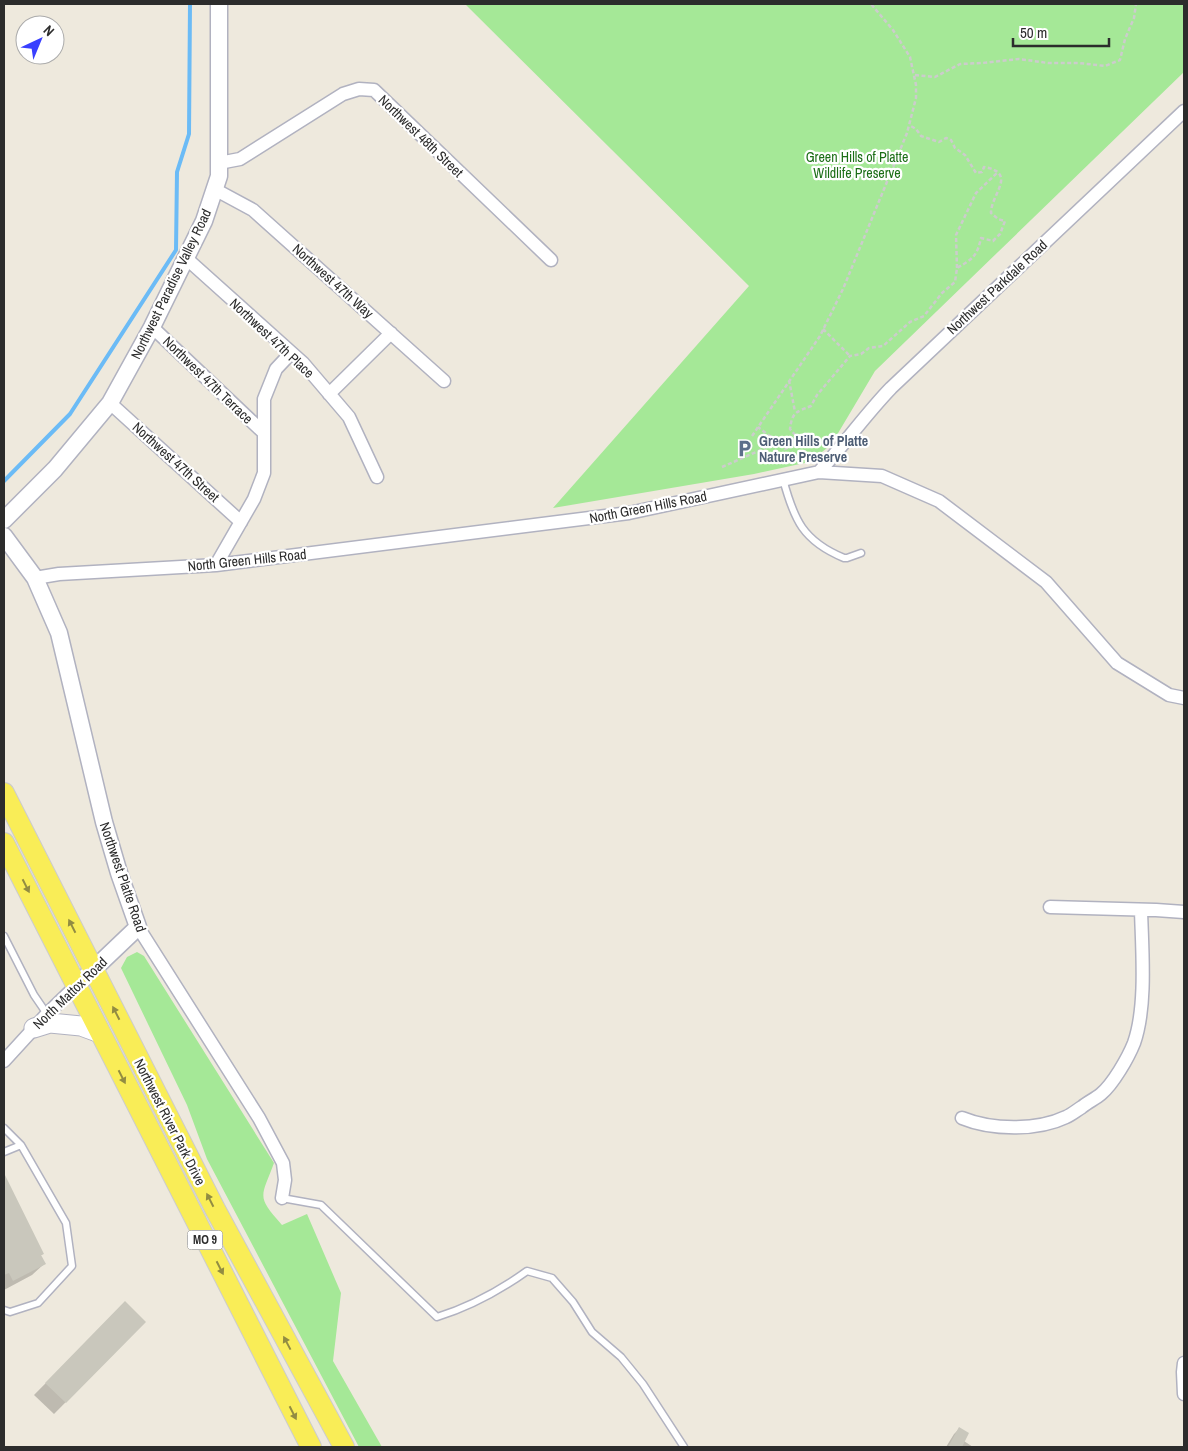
<svg xmlns="http://www.w3.org/2000/svg" width="1188" height="1451" font-family="'Archivo Narrow',sans-serif">
<style>
.green{fill:#a5e897}
.shadow{fill:#0003}
.lines{fill:none;stroke-linecap:round;stroke-linejoin:round}
.stream{stroke:#6bbbf6;stroke-width:4}
.building{fill:#c9c7bc}
.service-casing{stroke:#b1b2c0;stroke-width:9}
.minor-casing{stroke:#b1b2c0;stroke-width:15}
.tertiary-casing{stroke:#b1b2c0;stroke-width:19}
.secondary-casing{stroke:#b1b2c0;stroke-width:21}
.primary-casing{stroke:#ccc;stroke-width:22}
.path{stroke:#ccc;stroke-width:2.5;stroke-dasharray:4 2.5;stroke-linecap:butt}
.service{stroke:#fff;stroke-width:6}
.minor{stroke:#fff;stroke-width:12}
.tertiary{stroke:#fff;stroke-width:16}
.secondary{stroke:#fff;stroke-width:19}
.primary{stroke:#f9ed57;stroke-width:20}
.oneway{fill:#928c42}
.labels{text-anchor:middle;stroke-width:4.5;stroke-linejoin:round;paint-order:stroke}
.shield{fill:#fff;stroke:#6b6b6b;stroke-width:1}
.shield-label{font-size:12px;font-weight:bold;fill:#2c2c2c}
.street-label{font-size:14px;fill:#2c2c2c;stroke:#fff}
.park-label{font-size:14px;fill:#1b6e16;stroke:#fff}
.service-label{font-size:14px;font-weight:bold;fill:#4e5e75;stroke:#fff;text-anchor:start}
</style>
<rect width="100%" height="100%" fill="#eee9dd"/>
<path class="green" d="M465,4H1184V72L875,371L831,445L809,462L754,474L553,508L749,286Z
M137,952L144,956L274,1163C261,1198 256,1196 282,1225L307,1214L341,1293L333,1361L382,1447H359L207,1159L187,1105L121,968L127,957Z"/>
<path class="shadow" d="M4,1177L43,1254L40,1256L44,1264L32,1275L4,1290Z
M125,1303L145,1322L54,1414L34,1395Z
M959,1429L964,1441L973,1447H946L954,1434Z"/>
<g class="lines">
<path class="stream" d="M4,481L70,414L176,250L177,172L189,134L190,4"/>
</g>
<path class="building" d="M4,1173L44,1254L41,1255L46,1264L13,1281L9,1273L4,1275Z
M125,1301L146,1322L66,1403L45,1383Z
M959,1427L969,1433L962,1447H948Z"/>
<g class="lines">
<defs>
<path id="service" d="M783,479C794,520 803,541 844,558H847L861,553
M4,936L34,995L47,1014
M4,1128L21,1145L66,1223L72,1266L38,1303L10,1312L4,1310
M4,1152L21,1145
M282,1198L321,1205L437,1317C469,1307 499,1291 527,1271L552,1278L573,1302L592,1332L621,1357L643,1384L684,1447"/>
<path id="minor" d="M219,163L240,159L343,94L359,89L374,90L551,260
M216,190L253,210L444,381
M187,259L303,363L349,417L377,477
M152,327L264,433
M329,394L391,333
M110,403L241,522
M819,472C844,445 865,415 891,388L1184,111
M216,565L254,499L264,473V399L276,369L291,353
M35,578L59,574L216,565L629,513L819,472L882,476L939,501L1046,582L1117,663L1169,695L1184,698
M1050,907L1156,910L1184,912
M138,927L259,1118L283,1163L285,1180L282,1198
M4,1061L47,1014L76,986
M962,1118C991,1130 1037,1131 1066,1117C1071,1115 1077,1110 1082,1107C1088,1102 1095,1099 1101,1094C1113,1084 1128,1058 1134,1043C1147,1006 1142,949 1141,910
M1184,1363L1183,1372L1184,1394"/>
<path id="tertiary" d="M4,520L55,469L110,403L152,327L204,221L219,176V4
M4,536L35,578L59,633L104,822L119,873L138,927L76,986"/>
<path id="secondary" d="M34,1028L50,1023L81,1026L100,1033"/>
<path id="primary" d="M4,793L215,1209L344,1447
M4,843L311,1447"/>
</defs>
<use href="#service" class="service-casing"/>
<use href="#minor" class="minor-casing"/>
<use href="#tertiary" class="tertiary-casing"/>
<use href="#secondary" class="secondary-casing"/>
<use href="#primary" class="primary-casing"/>
<path class="path" d="M915,75L935,77L960,64L982,63L1019,59L1048,63H1079L1105,66L1120,60L1125,39L1134,18L1136,4
M957,268L956,235L976,193L998,172
M823,329L850,356
M789,380L795,412
M752,436L820,336L843,289L907,133L916,98V85L910,57L893,30L871,4
M774,441L785,449L792,445L796,436L790,429C792,412 796,412 811,406L817,395L850,356L861,354L869,348L883,346L910,322L924,316L942,293L955,282L957,268C973,259 977,256 981,238L993,241L1000,234L1005,221L998,219L991,213C991,194 1018,173 984,167L982,172L976,173L965,155L955,148L951,140L946,138L939,142L921,136L916,129L909,125
M722,467L763,449L775,440L758,427"/>
<use href="#service" class="service"/>
<use href="#minor" class="minor"/>
<use href="#tertiary" class="tertiary"/>
<use href="#secondary" class="secondary"/>
<use href="#primary" class="primary"/>
</g>
<defs><path id="oneway-solid" d="M-6-.8H1V-3.2L6.5 0L1 3.2V.8H-6Z" transform="scale(1.25)"/></defs>
<g class="oneway">
<use href="#oneway-solid" transform="translate(26 886) rotate(63)"/>
<use href="#oneway-solid" transform="translate(72 926) rotate(-117)"/>
<use href="#oneway-solid" transform="translate(116 1013) rotate(-117)"/>
<use href="#oneway-solid" transform="translate(122 1077) rotate(63)"/>
<use href="#oneway-solid" transform="translate(210 1200) rotate(-117)"/>
<use href="#oneway-solid" transform="translate(220 1268) rotate(63)"/>
<use href="#oneway-solid" transform="translate(287 1343) rotate(-118)"/>
<use href="#oneway-solid" transform="translate(293 1413) rotate(63)"/>
</g>
<defs>
<symbol id="parking-bare" viewBox="-9 -9 18 18"><path d="M-3.5-5.5H1a3.5 3.5 0 0 1 0 7H-1V5.5H-3.5ZM-1-3.4V-.6H.8a1.4 1.4 0 0 0 0-2.8Z" fill="#5c6f8a" stroke="#fff" stroke-width="2.5" paint-order="stroke"/></symbol>
</defs>
<g fill-rule="evenodd">
<use href="#parking-bare" x="732" y="436" width="25" height="25"/>
</g>
<g class="labels">
<rect class="shield" x="187.5" y="1230.5" width="35" height="19" rx="4"/>
<g class="shield-label">
<text x="205" y="1244">MO 9</text>
</g>
<g class="street-label">
<text transform="translate(421 136) rotate(44)" y="5">Northwest 48th Street</text>
<text transform="translate(333 281) rotate(42)" y="5">Northwest 47th Way</text>
<text transform="translate(171 284) rotate(-64)" y="5">Northwest Paradise Valley Road</text>
<text transform="translate(997 287) rotate(-43)" y="5">Northwest Parkdale Road</text>
<text transform="translate(272 338) rotate(43)" y="5">Northwest 47th Place</text>
<text transform="translate(208 380) rotate(44)" y="5">Northwest 47th Terrace</text>
<text transform="translate(176 462) rotate(42)" y="5">Northwest 47th Street</text>
<text transform="translate(648 507) rotate(-11)" y="5">North Green Hills Road</text>
<text transform="translate(247 560) rotate(-6)" y="5">North Green Hills Road</text>
<text transform="translate(123 877) rotate(71)" y="5">Northwest Platte Road</text>
<text transform="translate(70 993) rotate(-44)" y="5">North Mattox Road</text>
<text transform="translate(170 1122) rotate(63)" y="5">Northwest River Park Drive</text>
</g>
<g class="park-label">
<text x="857" y="162">Green Hills of Platte<tspan x="857" dy="16">Wildlife Preserve</tspan></text>
</g>
<g class="service-label">
<text x="759" y="446">Green Hills of Platte<tspan x="759" dy="16">Nature Preserve</tspan></text>
</g>
</g>
<rect width="1188" height="1451" fill="none" stroke="#2c2c2c" stroke-width="10"/>
<g transform="translate(40 40) rotate(44)"><circle r="24" fill="#ffffff" stroke="#ababab"/>
<path d="M0-4L9 19L0 12L-9 19Z" fill="#393fff"/>
<text y="-8" font-size="14" font-weight="bold" text-anchor="middle" fill="#2c2c2c">N</text>
</g>
<path d="M1013 38v8h96v-8" fill="none" stroke="#2c2c2c" stroke-width="2.5"/>
<text x="1020" y="38" font-size="15" fill="#2c2c2c" stroke="#ffffff" stroke-width="4" paint-order="stroke">50 m</text>
</svg>
